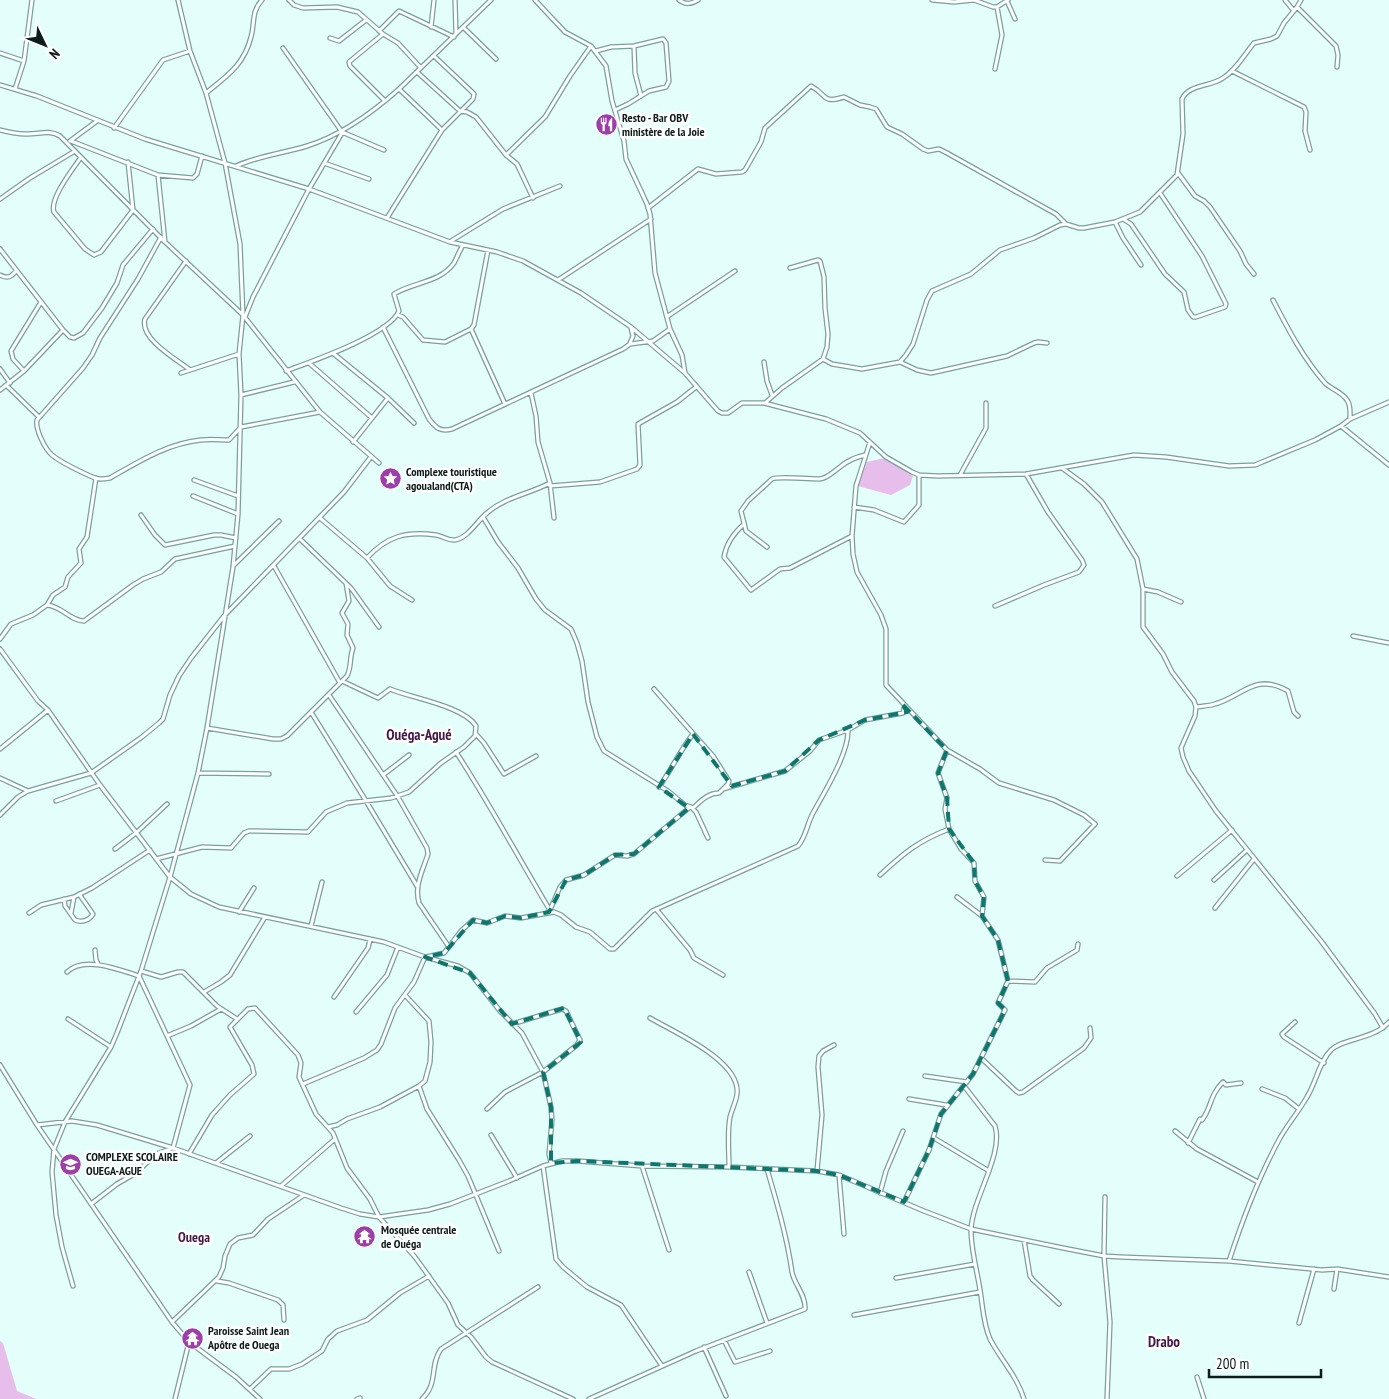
<svg xmlns="http://www.w3.org/2000/svg" width="1389" height="1399" font-family="'PT Sans Narrow',sans-serif">
<style>
.green{fill:#e7beeb}
.lines{fill:none;stroke-linecap:round;stroke-linejoin:round}
.street-casing{stroke:#78a19d;stroke-width:5.5}
.street{stroke:#fff;stroke-width:3}
.marked{fill:none;stroke:#0f766e;stroke-width:4;stroke-dasharray:10 6;stroke-linejoin:round}
.labels{text-anchor:middle;stroke-width:5;stroke-linejoin:round;paint-order:stroke}
.poi-label{font-size:12px;font-weight:bold;fill:#0c1c1b;stroke:#fff;text-anchor:start}
.neighbourhood-label{font-size:14px;font-weight:bold;fill:#45184a;stroke:#fff}
.quarter-label{font-size:15px;font-weight:bold;fill:#45184a;stroke:#fff}
</style>
<rect width="100%" height="100%" fill="#e4fefb"/>
<path class="green" d="M885,458L913,476L910,485L891,495L858,486L866,462Z
M0,1341L3,1343L17,1391L36,1399H0Z"/>
<g class="lines">
<defs>
<path id="street" d="M289,0L294,5L303,8L337,7L358,12L383,34L398,43L421,68
M455,0L456,34
M535,0L565,32L591,46L606,66L612,101L624,141L626,159L647,204L650,214L655,273L670,329L682,355L685,373
M679,0C686,5 691,4 698,0
M932,0L954,2L974,0L993,7H997L1008,0
M1285,0L1294,11
M1007,1L1015,19
M1297,7L1336,46L1338,55L1337,67
M431,27L434,0
M464,28L496,59
M379,31L399,11L454,37
M383,34L349,62L350,66L385,101
M330,38L339,41L366,20
M634,46L635,73L641,96
M283,48L342,132L384,150
M596,51L611,47L634,46L663,39L666,43L669,81L666,87L649,91L628,104L615,110
M0,53L24,61
M995,69L1002,35L997,7
M1232,71L1304,107L1306,112L1305,131L1310,150
M417,72L460,111L467,112L476,117L506,155L517,164L533,198
M0,85L37,96L145,139L309,189L450,242L497,252L523,261L581,293L631,327L685,373L718,411L722,413H728L742,403H764L826,419L860,433L886,457L912,472L919,475L938,476L1026,474L1134,455L1166,457L1229,466L1255,465L1315,440L1341,426L1350,419L1389,402
M15,89L24,61L32,0
M399,89L442,130
M206,93C227,76 244,65 251,37C255,23 251,12 262,0
M114,128L163,60L190,51
M0,130C8,132 16,134 25,134C38,135 48,129 60,136L165,242L243,315L320,412L379,463
M70,141L97,121
M71,141L158,175L193,178L197,174L202,156
M506,155L545,117L570,76L591,46
M81,157C73,169 49,199 54,212L85,249L94,255L101,252L133,210L128,162
M324,163L369,179
M236,166C258,156 284,153 307,146C342,135 372,113 399,89L491,0
M1178,173L1195,196L1204,201L1210,207L1240,251L1246,264L1254,274
M158,175L165,242
M0,199L30,178L75,151
M648,208L698,169L716,174L742,172L745,170L761,142L765,128L811,86C828,95 821,104 844,97L860,105L870,107L876,109L887,127L902,134L923,149L928,151L939,149L947,153L1056,214L1066,224
M387,218L442,130L473,99L474,94L471,91L434,56
M1123,219L1131,224L1165,274L1184,292L1188,310L1193,317H1196L1225,307L1226,304L1202,256L1160,193
M1115,222L1123,238L1141,265
M161,237L138,279L100,338L92,355L83,368L37,420C35,429 45,449 52,455C60,462 85,474 95,478C100,480 105,479 110,478C138,462 168,443 201,440C210,439 220,440 229,440L241,427L320,412
M451,241L503,209L560,186
M0,249L63,330L70,337L74,338L83,333L102,308L117,283L123,265L153,229
M186,261L145,319C139,339 178,360 190,370
M790,268L818,260L820,261L824,277L825,308L828,334L827,347L823,359
M0,275C8,279 11,277 16,271
M558,280L651,219
M1273,300C1288,329 1303,358 1325,383C1331,389 1342,392 1347,400C1351,405 1350,413 1350,419
M398,315L403,317L423,340L445,342L471,329L474,325L488,250
M668,316L735,271
M245,317L253,297L309,189L342,133
M383,327L429,419C436,428 440,432 452,429L623,349L630,344L653,341L670,329
M471,329L505,404
M630,343L633,336L631,328
M334,354L388,398L414,423
M764,362L767,381L772,395
M900,362L917,370L931,373L1007,356L1034,343L1038,342L1047,343
M309,363L372,418
M0,369L10,383
M24,371L13,359L11,351L41,302
M286,371C310,362 389,335 399,311L394,294C413,282 440,283 454,263C457,257 460,250 463,245
M181,373L239,354
M7,386L39,417
M0,390L24,371L63,330
M531,393L536,416L538,442L550,483L554,518
M241,395L294,382
M765,403L782,388L823,359L832,364L862,369L900,362L906,355L913,344L927,300L932,291L971,274L1000,250L1034,238L1060,225L1066,224L1079,228H1084L1115,222L1140,212L1177,175L1183,134L1182,99C1189,84 1210,87 1223,78C1236,70 1244,55 1254,43L1271,39L1277,36L1284,23L1297,7L1301,0
M1341,426L1389,465
M353,442L388,398
M870,442L856,486L852,536L853,554L857,572L881,615L886,629V685L947,750L938,773L947,798L945,809L949,829L961,849L974,863L975,881L984,897L982,916L957,897
M1062,468L1084,484L1102,502L1137,559L1143,589
M960,475L986,428V403
M194,480L238,496
M550,486L600,482L637,469L640,465L638,424L677,402L696,387
M193,496L238,514
M854,507L874,510L904,522L919,505V475
M141,515L155,535L165,545L214,535H221L236,538
M483,517L498,542L518,568L536,599L545,610L571,629L577,643L582,661L588,702L597,737L604,751L668,791L685,805L691,807L696,812L708,838
M320,518L367,558L390,586L412,600
M744,524C735,532 726,544 724,557L751,590L780,569L790,568L852,536
M300,539L351,588L379,627
M767,547L746,531L741,511L748,501L772,479C777,476 811,479 819,479C827,479 834,471 840,467C847,461 856,457 865,455
M367,558C387,536 406,531 436,535C443,536 448,541 455,540C468,538 477,521 487,513C505,497 529,494 550,483
M233,566L279,521
M274,566L340,683
M1181,602L1158,592L1143,589V627L1163,654L1172,672L1194,701L1196,707L1195,716L1181,748L1183,757L1189,771L1216,811L1321,941L1375,1014L1383,1028
M47,605C62,606 70,621 84,621L133,585L143,579L161,572L175,559L235,546
M995,606L1044,585L1079,572L1084,565L1082,560L1048,512L1026,474
M1353,636L1389,643
M0,639L11,624L33,615L47,605L53,595L65,587L68,577L81,563L79,549L87,537L96,478
M0,649L38,701L48,710L100,785L170,877L191,894L219,907L384,942L425,957L458,966L470,973L500,1011L522,1033L543,1072L551,1107L552,1120L549,1154L551,1163
M654,689L713,756L729,781L728,784L719,793C708,793 701,801 693,808
M329,695L398,797L427,848L428,854C423,870 414,885 419,903L449,947
M1196,707C1202,706 1209,706 1215,704C1243,696 1255,672 1288,691L1294,712L1298,716
M311,712L366,801L417,886
M207,728L273,739H281L287,736L347,676C352,666 349,659 353,648L347,635L348,624L342,613L349,601L346,583
M476,734L484,743L504,774L536,756
M0,749L48,710
M947,750L980,769L999,783L1054,800L1084,815L1095,824L1060,861L1045,860
M456,752C490,804 519,859 551,912
M198,773L269,774
M383,775L409,755
M0,778L28,791
M659,787C672,769 679,752 693,734
M723,789L785,771L810,751L819,740L848,730L865,720L903,713L904,708
M56,801L100,785
M0,815L18,797L28,791L91,773L142,737L159,723L163,719L170,695L179,676L191,658L224,616L344,492L370,458
M115,849L136,833L167,804
M156,859L202,847L231,848L244,833L249,831L308,832L326,812L347,803L391,798L409,792L441,763L464,747L475,736L476,726C464,706 411,698 390,689L378,698L342,681
M880,875C904,853 918,841 949,829
M1177,876L1232,830
M1214,880L1247,850
M64,899L65,906L75,920C82,923 90,920 93,914L79,894
M1215,908L1254,859
M656,909L690,950L694,958L723,975
M550,910L560,887L566,880L584,875L615,855L627,856L634,854L690,807
M239,912L254,888
M29,913L41,905L74,897L92,888L150,850
M71,913L74,897
M311,926L322,882
M95,950L96,960L98,964
M426,957L444,953L462,930L473,920L487,923L505,916L521,918L554,912L561,915L576,927L590,932L610,949H614L652,911L798,846C806,837 807,824 813,813C824,793 849,753 848,730
M141,971L161,977L178,972H183L217,1006L237,1019
M67,972C84,955 120,970 139,976L190,1085L173,1148L156,1154L136,1173L117,1184L91,1204
M1008,981L1035,982L1047,968L1077,950L1078,944
M204,992L221,982L230,975L265,917
M334,997L368,948L370,940
M356,1012L387,975L398,947
M650,1018C674,1032 741,1061 737,1094C736,1102 732,1109 730,1117C727,1133 729,1150 729,1167
M68,1019L111,1047
M1295,1022L1282,1034L1284,1037L1324,1063
M167,1036L191,1026L221,1009
M981,1058L1016,1091L1019,1093L1023,1092L1084,1048L1091,1038L1090,1028
M0,1065L37,1125L172,1322L189,1342L236,1377L260,1399
M925,1076L967,1082
M303,1084L364,1058L377,1050L381,1044L395,1008L414,982L425,957
M419,1086L427,1109L459,1160L468,1176L499,1251
M964,1086L995,1126C1004,1154 972,1199 971,1230C971,1250 977,1270 980,1290C983,1307 983,1323 990,1339C1001,1360 1017,1376 1024,1399
M1262,1089L1285,1098L1299,1109
M909,1099L946,1105
M487,1109L505,1092L543,1072L577,1045L580,1040L566,1011L562,1009L512,1024
M37,1125L72,1121L97,1125L173,1148L341,1208L360,1214L379,1217L428,1210L450,1204L509,1181L543,1166L562,1161H578L642,1166L729,1167L817,1171L839,1175L924,1211L971,1229L1063,1248L1104,1256L1121,1257L1229,1261L1322,1270L1337,1269L1389,1277
M328,1127L337,1125L347,1119L380,1107L419,1086L425,1081L430,1062L431,1042L429,1021L405,995
M1175,1131L1197,1149L1258,1182
M491,1135L517,1178
M934,1138L989,1171
M1188,1143L1200,1119L1202,1120C1212,1107 1209,1096 1223,1082L1226,1085L1241,1083
M189,1154L212,1115L230,1095L254,1074L252,1065L230,1027L248,1009L255,1008L298,1055L301,1063L299,1077L316,1114L333,1133L347,1168L370,1199L379,1217L415,1257L448,1303L458,1325L471,1337L486,1357L492,1362L573,1399
M216,1163L250,1136
M543,1166L556,1259L563,1267L587,1287L621,1305L662,1366
M642,1166L669,1250
M817,1171L822,1115L818,1067L819,1056L823,1051L834,1045
M839,1175L844,1234
M281,1186L335,1139
M880,1193L886,1171L903,1131
M1105,1197L1104,1256L1110,1322L1107,1399
M904,1202L929,1150L941,1114L973,1074L1005,1010L998,1003L1008,981L998,940L982,916
M1024,1240L1030,1276L1033,1280L1059,1304
M1229,1261C1243,1218 1258,1178 1280,1138C1288,1124 1299,1111 1307,1097C1316,1083 1319,1062 1331,1050C1343,1038 1373,1040 1389,1022
M749,1272L767,1323
M896,1278L975,1264
M217,1281L229,1283L278,1300L283,1305L284,1320
M73,1286L62,1247L56,1215L52,1172L54,1149L65,1122L111,1047L117,1033L141,971L170,877L198,773L207,728L233,567L238,514L241,395L239,354L243,315L240,244L225,163L206,93L190,51L178,0
M1334,1289L1337,1269
M854,1315L980,1292
M172,1322L219,1277L223,1268L225,1256L230,1244L238,1238L253,1235L268,1219L304,1195
M1299,1323L1314,1269
M724,1340L735,1362L770,1351
M704,1347L726,1396
M1197,1377L1204,1399
M250,1389L271,1369H289L302,1364L322,1351L328,1339L337,1331L367,1320L400,1293L429,1276
M175,1399L189,1342
M357,1399L360,1398
M422,1399C439,1383 429,1366 441,1349L538,1287
M589,1399L696,1351L805,1309C806,1295 794,1284 792,1272C787,1237 777,1203 767,1169"/>
</defs>
<use href="#street" class="street-casing"/>
<use href="#street" class="street"/>
</g>
<path class="marked" d="M903,705L947,750L938,773L947,798L949,829L974,863L975,881L984,897L982,916L998,940L1008,981L998,1003L1005,1010L973,1074L941,1114L929,1150L904,1202L839,1175L817,1171L578,1161L551,1163V1107L543,1072L581,1042L564,1008L512,1024L470,973L425,957L444,953L473,920L487,923L505,916L521,918L549,912L566,880L584,875L615,855L634,854L689,808L659,787L693,734L732,786L785,771L819,740L865,720L907,712Z"/>
<defs>
<symbol id="restaurant-disc" viewBox="-11 -11 22 22"><circle r="9.5" fill="#9d3fa9" stroke="#fff"/><path d="M-5-6h1v4h1v-4h1v4h1v-4h1v5L-1.5 .5V6h-2V.5L-5-1ZM5-6V6H3V1.5H1.5Q1.5-4 5-6Z" fill="#fff"/></symbol>
<symbol id="sight-disc" viewBox="-11 -11 22 22"><circle r="9.5" fill="#9d3fa9" stroke="#fff"/><path d="M0-6L1.8-2.2L6-1.7L2.9 1.2L3.7 5.4L0 3.3L-3.7 5.4L-2.9 1.2L-6-1.7L-1.8-2.2Z" fill="#fff"/></symbol>
<symbol id="school-disc" viewBox="-11 -11 22 22"><circle r="9.5" fill="#9d3fa9" stroke="#fff"/><path d="M0-5L7-2L0 1L-7-2ZM-4 1L0 2.5L4 1V4Q0 6-4 4Z" fill="#fff"/></symbol>
<symbol id="temple-disc" viewBox="-11 -11 22 22"><circle r="9.5" fill="#9d3fa9" stroke="#fff"/><path d="M0-6L5-2H3V0L6.5 2.5H4V6H1.5V3h-3V6H-4V2.5H-6.5L-3 0V-2H-5Z" fill="#fff"/></symbol>
</defs>
<g fill-rule="evenodd">
<use href="#restaurant-disc" x="594" y="112" width="25" height="25"/>
<use href="#sight-disc" x="378" y="466" width="25" height="25"/>
<use href="#school-disc" x="58" y="1152" width="25" height="25"/>
<use href="#temple-disc" x="352" y="1224" width="25" height="25"/>
<use href="#temple-disc" x="180" y="1326" width="25" height="25"/>
</g>
<g class="labels">
<g class="poi-label">
<text x="622" y="122">Resto - Bar OBV<tspan x="622" dy="14">ministère de la Joie</tspan></text>
<text x="406" y="476">Complexe touristique<tspan x="406" dy="14">agoualand(CTA)</tspan></text>
<text x="86" y="1161">COMPLEXE SCOLAIRE<tspan x="86" dy="14">OUEGA-AGUE</tspan></text>
<text x="381" y="1234">Mosquée centrale<tspan x="381" dy="14">de Ouéga</tspan></text>
<text x="208" y="1335">Paroisse Saint Jean<tspan x="208" dy="14">Apôtre de Ouega</tspan></text>
</g>
<g class="neighbourhood-label">
<text x="194" y="1242">Ouega</text>
</g>
<g class="quarter-label">
<text x="419" y="740">Ouéga-Agué</text>
<text x="1164" y="1347">Drabo</text>
</g>
</g>
<g transform="translate(45 45) rotate(133)" stroke="#ffffff" stroke-width="4" paint-order="stroke">
<path d="M0-4L9 19L0 12L-9 19Z" fill="#0c1c1b"/>
<text y="-8" font-size="14" font-weight="bold" text-anchor="middle" fill="#0c1c1b">N</text>
</g>
<path d="M1209 1369v8h112v-8" fill="none" stroke="#0c1c1b" stroke-width="2.5"/>
<text x="1216" y="1369" font-size="15" fill="#0c1c1b" stroke="#ffffff" stroke-width="4" paint-order="stroke">200 m</text>
</svg>
